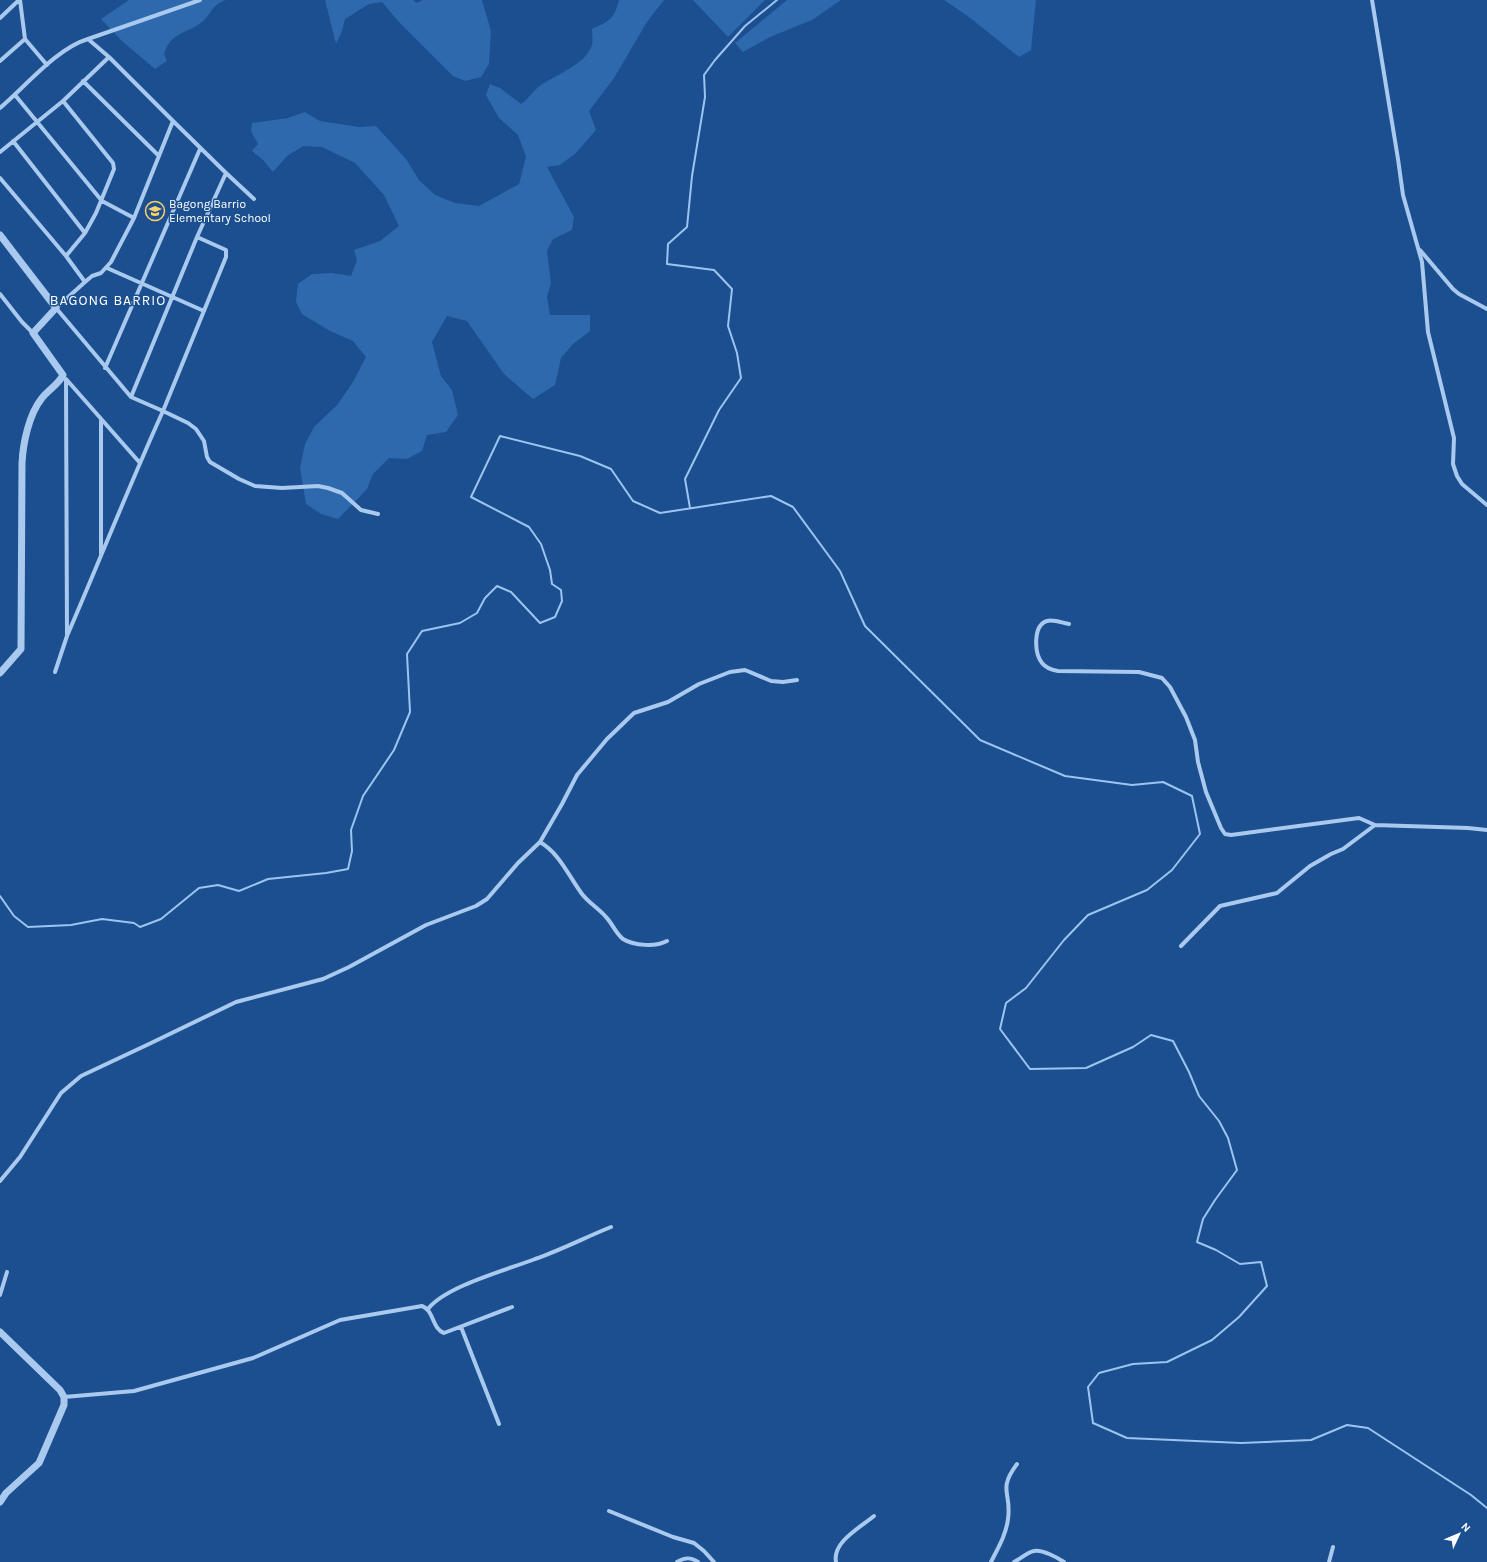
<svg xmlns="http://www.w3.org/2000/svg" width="1487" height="1562" font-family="Karla,sans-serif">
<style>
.green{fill:#2e69ad}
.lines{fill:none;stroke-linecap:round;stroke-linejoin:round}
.stream{stroke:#9cc4f0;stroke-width:2}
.minor{stroke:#a9c9ee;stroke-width:4}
.tertiary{stroke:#a9c9ee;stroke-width:7}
.labels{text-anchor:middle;stroke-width:3;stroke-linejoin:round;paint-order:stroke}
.poi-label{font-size:12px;fill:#fff;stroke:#1b4f8f;text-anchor:start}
.quarter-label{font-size:14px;letter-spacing:1px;fill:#fff;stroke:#1b4f8f}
</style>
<rect width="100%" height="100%" fill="#1b4f8f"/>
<path class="green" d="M129,0H226C210,6 214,11 203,21C188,34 171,31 164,54L167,61L155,69L122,41L101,19Z
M325,0H413L417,3L423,0H482L491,31L489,64L481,77L465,81L453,76L398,21L382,2L369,4L345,19L342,31L336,44Z
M619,0H664L647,22L614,78L589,111L596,130L576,153L560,165L547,167L574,217L572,230L553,239L547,251L551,283L547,297L550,315H590V331L573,344L561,358L555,385L533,399L504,374L467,321L447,316L432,342L441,376L452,390L458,415L446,432L427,435L422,451L407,459L389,458L373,474L367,489L338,519L321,514L306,504L300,468L305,444L314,427L337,405L353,382L366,357L353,341L330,331L302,314L296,302L298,284L312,274L332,273L351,276L357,260L354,250L380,241L399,226L384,195L355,163L322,147L303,146L287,156L273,172L263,160L252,151L258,144L251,131L252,123L288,118L305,112L320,121L359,127L376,126L406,159L419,180L435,195L455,203L479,206L519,184L526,157L518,135L499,118L486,95L490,84L500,88L521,104C529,99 533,90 541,85C557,74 585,65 592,45C593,41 592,34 592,29C609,21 614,20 619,0Z
M693,0H765L728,37Z
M787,0H841L812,20L770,37L743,52L735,43Z
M944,0H1036L1031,50L1019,57L969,17Z"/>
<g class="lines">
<path class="stream" d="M690,508L685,479L719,410L741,378L737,353L728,326L732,289L714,270L667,264L668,244L687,227L692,176L705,97L704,75L715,60L745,26L777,0
M0,896L14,916L28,927L71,925L102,919L134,923L140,927L161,919L199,888L218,885L239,891L268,879L326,873L348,869L352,851L351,830L363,796L394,750L410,712L407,654L422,631L460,623L477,613L485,598L497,586L511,592L540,623L555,617L562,601L561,590L552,584L550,570L541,544L529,527L471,497L500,436L580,456L611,469L633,501L660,513L771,496L793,507L840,571L865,626L980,740L1065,776L1132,785L1163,782L1192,796L1200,834L1172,870L1147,890L1088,915L1064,940L1026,988L1006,1003L1000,1029L1030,1069L1086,1068L1133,1047L1151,1035L1173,1041L1189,1072L1199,1096L1219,1121L1228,1138L1237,1170L1215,1200L1203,1219L1197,1242L1216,1250L1240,1264L1261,1262L1267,1286L1239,1317L1212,1340L1167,1362L1133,1364L1099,1373L1088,1387L1093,1423L1127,1438L1241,1443L1311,1440L1347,1425L1368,1428L1471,1495L1487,1508"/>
<path class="minor" d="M1372,0L1398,159L1403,195L1422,262L1428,332L1454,438L1453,464L1457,476L1462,484L1487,505
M0,18L19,0
M25,39L47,65
M88,39L200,0
M0,61L25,39L20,0
M83,81L159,156
M15,95L102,201L134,218
M63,101L109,57
M0,108C25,87 57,48 88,39L109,57L173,121L134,218L111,262L101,273L92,276L85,282
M13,141L85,233
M0,152L63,101L113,163L114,169L96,213L85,233L66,256
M226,173L254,199
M0,178L66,256L85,282L56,308L131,397L163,411C129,486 99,562 67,636L66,380
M197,237L226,250V257L163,411L188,423L196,429L204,441L207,457L210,462L239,479L255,486L282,488L318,486L328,488L342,493L361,510L378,514
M1420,250L1453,289L1459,294L1487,309
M107,268L204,311
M0,294L22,322L33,333
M105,368L200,149
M66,379L140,463
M131,397L197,237L226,173L173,121
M101,419V555
M1069,624C1063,623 1053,619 1047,621C1033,625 1034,653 1042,663C1046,668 1051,670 1058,671L1139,672L1162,678L1170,687L1186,717L1195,740L1198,762L1206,792L1221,828L1225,834L1231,835L1359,818L1375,825L1468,828L1487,830
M55,672L67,636
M540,842C560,854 568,875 582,894C589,903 598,908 606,917C612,923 616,934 623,939C634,946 656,947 667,941
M1181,946L1220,906L1277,893L1310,866L1331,854L1343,849L1375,825
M0,1181L20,1157L61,1093L81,1076L149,1044L236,1002L323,979L349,967L426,925L476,906L487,899L518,863L540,842L562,804L577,775L607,739L634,713L668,702L699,684L730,672L745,670L771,681L783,682L797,680
M0,1295L7,1272
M428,1309C446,1286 507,1270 535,1259C561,1250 586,1237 611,1227
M461,1327L499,1424
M64,1397L134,1391L253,1358L340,1320L422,1306C434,1310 432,1329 444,1333L512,1307
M609,1511L673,1537L694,1543L704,1551L714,1562
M677,1562C685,1557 691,1557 698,1562
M836,1562C832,1542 861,1527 874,1516
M991,1562C998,1548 1006,1535 1008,1519C1012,1492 997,1491 1017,1464
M1014,1562C1020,1559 1028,1552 1034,1551C1042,1549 1058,1558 1064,1562
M1329,1562L1333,1547"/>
<path class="tertiary" d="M0,235L56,308L33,333L63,375C59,384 48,390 42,398C29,414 23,443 22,463L21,649L0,673
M0,1332L60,1390L64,1397V1405L39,1463L6,1493L0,1502"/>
</g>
<defs>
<symbol id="school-ring" viewBox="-11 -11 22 22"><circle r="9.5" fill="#1b4f8f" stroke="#ffd166" stroke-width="1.5"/><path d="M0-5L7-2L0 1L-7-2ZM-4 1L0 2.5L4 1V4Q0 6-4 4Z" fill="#ffd166"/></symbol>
</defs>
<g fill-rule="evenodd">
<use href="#school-ring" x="144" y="200" width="22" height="22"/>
</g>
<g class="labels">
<g class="poi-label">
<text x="169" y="208">Bagong Barrio<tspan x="169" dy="14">Elementary School</tspan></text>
</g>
<g class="quarter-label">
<text x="108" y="305">BAGONG BARRIO</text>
</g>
</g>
<g transform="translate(1459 1534) rotate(46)" stroke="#1b4f8f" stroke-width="3" paint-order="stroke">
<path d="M0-3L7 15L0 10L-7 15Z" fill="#ffffff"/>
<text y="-6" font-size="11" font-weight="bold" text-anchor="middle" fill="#ffffff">N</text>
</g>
</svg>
